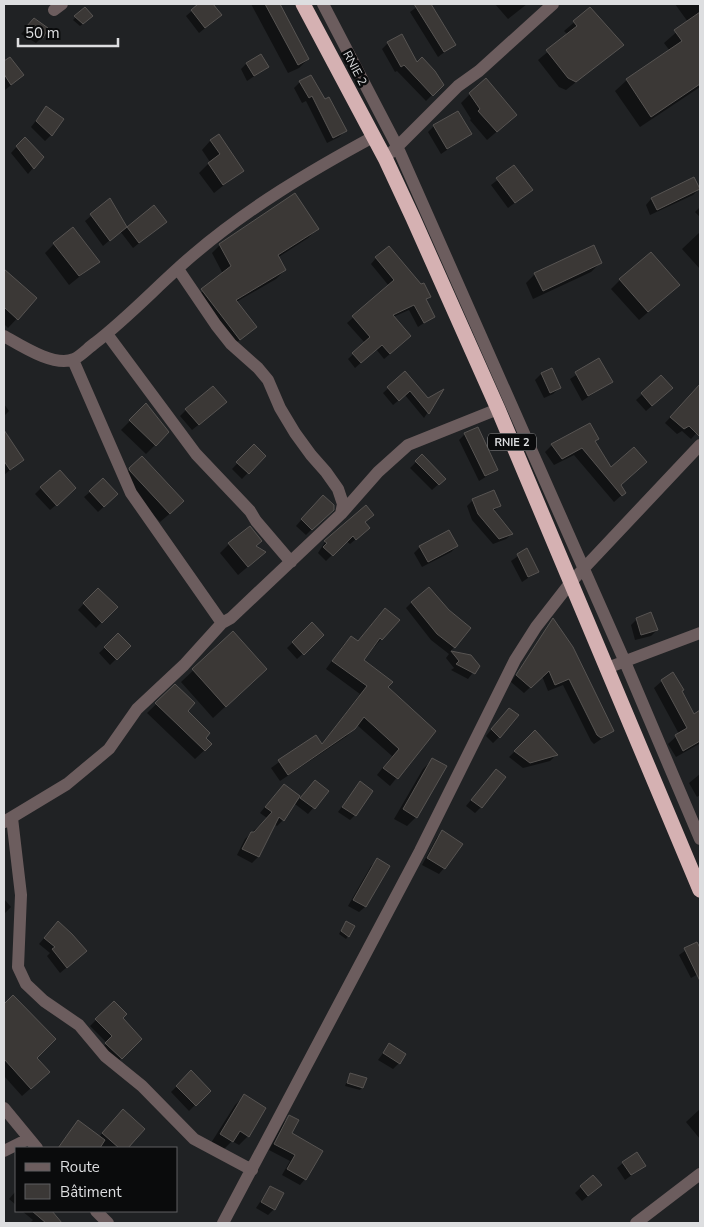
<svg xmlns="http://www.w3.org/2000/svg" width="704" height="1227" font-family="'Nunito Sans',sans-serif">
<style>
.shadow{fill:#0007}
.building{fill:#3b3836;stroke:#575452}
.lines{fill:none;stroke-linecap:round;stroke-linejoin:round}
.street{stroke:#6c5d5e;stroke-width:12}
.highway{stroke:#d5b1b2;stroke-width:15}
.labels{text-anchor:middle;stroke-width:5;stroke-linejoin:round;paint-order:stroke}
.shield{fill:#0a0b0c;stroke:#9e9fa0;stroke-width:1}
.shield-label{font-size:11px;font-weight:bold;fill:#dddee0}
.street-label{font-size:12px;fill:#dddee0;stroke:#0a0b0c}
</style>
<rect width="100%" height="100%" fill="#202224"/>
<path class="shadow" d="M200,4H212L221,15L199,33L186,16Z
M251,4H279L308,59L299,68L288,73Z
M421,4H429L455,44L438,57L410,12Z
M495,4H527L508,19Z
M675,4H700V87L640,127L615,91L627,80L670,51L664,43L688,22Z
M85,8L89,19L80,26L73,20Z
M590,9L622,45L566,90L559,87L538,60L568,35L564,31Z
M28,26L42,37L36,43L21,34Z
M388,43L442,85L426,101L397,71L395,72L382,49Z
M10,59L16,81L5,90L4,62Z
M246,64L268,67L247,81L241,69Z
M300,82L345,131L339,137L327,143L306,101L302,103L294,88Z
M470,94L516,115L487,140L470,120L471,119L461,103Z
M46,108L51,135L45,141L31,127Z
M434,126L470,134L441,154L428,132Z
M25,138L33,168L28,174L11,153Z
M211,140L243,170L214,193L199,173L210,162L202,150Z
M514,167L531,190L508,208L491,185Z
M694,179L699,189L693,195L650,215L646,205L651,199Z
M110,200L127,228L154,207L159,227L133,248L120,231L103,246L85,221Z
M700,207V217L695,212Z
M317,229L308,238L277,258L285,270L276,279L236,302L255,327L230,348L194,299L223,274L212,253L220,245Z
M700,232V269L682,249Z
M54,244L98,262L69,285L45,253Z
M376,258L429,296L425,300L434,316L418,327L409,310L393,317L404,342L384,359L376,349L355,368L348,359L365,343L347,323L389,286L371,264Z
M600,263L591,272L533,299L526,283L535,274Z
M4,271L36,298L8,328L4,324Z
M620,280L669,294L639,320L611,289Z
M599,360L611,382L582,401L570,379Z
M551,370L559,388L553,394L544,398L535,380L541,374Z
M405,373L428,399L441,392L424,418L405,395L393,405L383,393Z
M661,377L665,394L646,411L636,400Z
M700,386V429L691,439L682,431L677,434L665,423Z
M4,404L9,411L4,416Z
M146,405L168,432L146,454L121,430Z
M219,408L192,430L180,416L186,410Z
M589,425L598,439L594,442L624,493L614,502L574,455L554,465L545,452L552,445Z
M4,433L22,460L4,475Z
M465,434L497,470L479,481L459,440Z
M254,446L264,456L242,479L232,469Z
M422,456L444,479L432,490L410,468Z
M130,469L174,510L160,522L121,480Z
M41,488L69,494L50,510L35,494Z
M90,492L111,500L98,512L84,497Z
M473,500L499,506L493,512L512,534L506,539L493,544L472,520L467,506Z
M317,502L332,509L306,535L296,526Z
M364,522L363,533L350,544L346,541L326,561L318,553L325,542Z
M229,544L254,546L264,553L238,575L220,553Z
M457,546L451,552L422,567L414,553L420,547Z
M527,550L537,572L522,582L511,561Z
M98,589L116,607L96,628L78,610Z
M412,602L448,611L470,628L450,652L470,656L478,666L468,679L451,670L454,668L446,658L449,654L431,640L406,608Z
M378,616L398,620L362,661L434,731L390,786L377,775L392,756L357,725L347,736L280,781L271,768L315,736L321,745L360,694L326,669L344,644L351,637L357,642Z
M637,619L657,630L651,636L635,640L631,625Z
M553,620L613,731L594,744L591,741L563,685L548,691L542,676L524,693L511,682Z
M312,624L323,635L297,659L287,648Z
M233,633L253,681L213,718L181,682Z
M118,635L129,646L110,665L99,653Z
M662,681L681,691L693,716L700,712V746L699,744L676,757L668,744L679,734L654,688Z
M175,686L186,711L211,744L195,759L147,713Z
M503,715L499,737L493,743L486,736Z
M535,732L556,755L550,761L523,768L509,757Z
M432,760L416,817L407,826L394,819L423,769Z
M700,774V795L697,797L689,783Z
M490,777L481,807L475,813L466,806Z
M360,783L355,815L350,820L338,812Z
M309,787L328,791L308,814L295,804Z
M278,791L298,796L283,820L277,826L274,824L258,857L252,863L237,855L245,839L267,818L260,813Z
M442,832L444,868L439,874L422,865L437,837Z
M377,860L388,866L365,907L359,912L348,906L371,866Z
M4,899L11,907L4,914Z
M346,922L348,936L346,939L339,934Z
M52,929L79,957L60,973L47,956L50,953L39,944Z
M696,943L700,950V973L691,978L679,955Z
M13,996L35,1058L40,1080L22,1096L4,1076V1005Z
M114,1002L121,1018L141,1039L115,1064L100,1050L107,1043L90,1026Z
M389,1045L399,1063L393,1069L378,1060Z
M191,1072L209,1091L189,1111L171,1092Z
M350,1074L362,1087L360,1090L345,1086Z
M244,1096L248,1136L239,1145L232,1141L223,1150L211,1143L235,1105Z
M700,1109V1139L686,1122Z
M290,1116V1133L305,1179L300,1185L282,1175L290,1161L269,1150L284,1122Z
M115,1119L143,1129L126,1148H57L78,1122L99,1137Z
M623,1163L644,1166L625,1180L617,1168Z
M593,1176L594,1191L582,1201L575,1193Z
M270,1187L274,1209L268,1215L256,1208Z
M16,1191V1205L9,1199Z
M22,1211H50L61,1223H30L33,1220Z"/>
<path class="building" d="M198,4H213L222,15L205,28L191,10Z
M265,4H280L309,59L298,65Z
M414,4H431L456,45L444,52Z
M85,7L93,16L83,24L74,16Z
M590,7L624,45L576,82L568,78L546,50L577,26L573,21Z
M700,12V84L651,117L626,79L682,41L674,30Z
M34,18L48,28L43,38L26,27Z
M402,34L417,62L422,57L435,71L444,85L433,96L404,65L401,67L387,42Z
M261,54L269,67L254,76L246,63Z
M10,57L24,75L11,85L4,74V61Z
M311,75L325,99L329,97L347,131L333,138L312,96L309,98L299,81Z
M486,78L517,115L497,132L478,111L480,109L469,93Z
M46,106L64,119L52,136L36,121Z
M458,111L472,134L447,149L433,125Z
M219,134L244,171L223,185L208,163L220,154L210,140Z
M25,137L44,157L34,169L16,146Z
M514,165L533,190L515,203L496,178Z
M694,177L700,189L657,210L651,198Z
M295,193L319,229L278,255L286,270L236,300L257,327L240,340L201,289L231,266L219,244Z
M110,198L127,227L110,241L90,214Z
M154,205L167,222L139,243L127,227Z
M73,227L100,262L79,276L53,243Z
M594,245L602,263L543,291L534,273Z
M389,246L421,284L424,283L431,297L426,299L435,317L424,323L414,305L393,315L411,336L390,354L382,345L361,363L352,353L370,337L352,316L394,280L375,257Z
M651,252L680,285L648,312L619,279Z
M4,269L37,298L18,320L4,307Z
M599,358L613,382L588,396L575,372Z
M552,368L561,388L550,393L541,373Z
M405,371L428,398L444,389L429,414L410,391L399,401L387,387Z
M661,375L673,388L652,406L641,393Z
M700,384V437L689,426L684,429L670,417Z
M213,386L227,402L199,425L185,409Z
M146,403L169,432L156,446L129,420Z
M590,423L599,439L595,441L611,467L634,447L647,462L621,485L626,493L622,496L582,448L562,459L551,444Z
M478,427L498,470L485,476L464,433Z
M4,430L24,460L10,470L4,461Z
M254,444L266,456L249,474L236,462Z
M422,454L446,479L439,485L415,461Z
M142,456L184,501L170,514L130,471L129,468Z
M60,470L76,488L57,506L40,487Z
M103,478L118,494L104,507L89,491Z
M494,490L501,506L493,509L513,534L499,539L478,514L472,499Z
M323,495L334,505V510L312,530L301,519Z
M366,505L374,515L365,522L370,528L356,540L353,536L333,556L323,547L327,543L324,541Z
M250,526L262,541L256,546L266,552L248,567L228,543Z
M449,530L458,546L428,562L419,546Z
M527,548L539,572L528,577L517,554Z
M429,587L449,610L471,628L455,648L437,634L411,602Z
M98,588L118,607L102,623L83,603Z
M385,608L400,620L382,640L380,638L364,660L393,682L388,687L436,731L398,779L383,768L399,749L364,717L355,729L288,775L278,760L316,735L322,744L367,686L332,661L351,636L358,641Z
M651,612L658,630L641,635L636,618Z
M553,618L573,647L614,731L601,738L597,735L569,679L555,685L549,671L531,688L516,675Z
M312,622L324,635L304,655L292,642Z
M233,631L267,669L226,707L192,669Z
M118,633L131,646L117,660L104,647Z
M451,651L471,655L480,666L475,674L456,664L459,661Z
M673,672L684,690L682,691L694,714L700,710V741L683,751L675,735L687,728L661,680Z
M175,684L195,703L188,711L210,733L206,738L212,744L205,751L155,703Z
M509,708L519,715L500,738L491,729Z
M535,730L558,755L530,763L514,751Z
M432,758L447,766L417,818L403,809Z
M496,769L506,777L482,808L471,800Z
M315,780L329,791L315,809L300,798Z
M360,781L373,791L356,816L342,807Z
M284,784L300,796L284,821L279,817L259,857L242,849L251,832H254L272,812L265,807Z
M442,830L463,844L445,869L427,858Z
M377,858L390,866L366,907L353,900Z
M58,921L72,934L87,951L67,968L52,949L55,947L44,938Z
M346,921L355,926L349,937L341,931Z
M697,942L700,948V981L684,948Z
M13,995L56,1039L37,1058L50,1072L31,1089L4,1059V1004Z
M114,1001L127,1014L123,1018L142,1039L122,1059L105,1043L112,1036L95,1019Z
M389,1043L406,1054L400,1064L383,1053Z
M191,1070L211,1091L196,1106L176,1086Z
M350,1073L367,1078L363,1088L347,1083Z
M244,1094L266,1108L249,1137L240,1131L233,1142L220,1134Z
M123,1109L145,1129L128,1148H119L102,1133Z
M289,1115L299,1120L292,1133L323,1151L306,1180L287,1169L295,1155L274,1144Z
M78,1120L105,1140L100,1148H58Z
M637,1152L646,1166L631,1175L622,1162Z
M593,1175L602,1185L588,1196L580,1186Z
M270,1186L284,1193L275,1210L261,1202Z
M32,1211H52L62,1223H46Z"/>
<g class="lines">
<path class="street" d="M323,4L397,146L625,662L700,839
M54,10L62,4
M392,152L458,86L479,71L553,4
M178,269L216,325L231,344L258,368L268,380L280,408L295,433L311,455L326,472L338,489L343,504L341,514
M107,334L196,454L250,511L256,521L291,562
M4,336C20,345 55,368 74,359C81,356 88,348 95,343C130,316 160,283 193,255C248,208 310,171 373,137
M73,360L131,493L222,623
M607,668L700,633
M12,818L21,895L18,967L26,984L44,1001L79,1025L105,1056L142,1086L194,1139L252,1170
M4,822L67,784L109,749L137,709L184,665L222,623L231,618L341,514L378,472L408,445L498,409
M4,1108L37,1148
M4,1151L28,1139
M96,1211L108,1223
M223,1223L420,851L515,660L536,627L571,582L700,445
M636,1223L700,1174"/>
<path class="highway" d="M303,4L386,160L413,218L498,409L700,890"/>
</g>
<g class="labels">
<rect class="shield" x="488" y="433.5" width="48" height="17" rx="4"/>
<g class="shield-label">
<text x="512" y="446">RNIE 2</text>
</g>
<g class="street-label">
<text transform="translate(355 68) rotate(62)" y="4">RNIE 2</text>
</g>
</g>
<rect width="704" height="1227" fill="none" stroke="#dddee0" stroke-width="10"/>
<rect x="15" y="1147" width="162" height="65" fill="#0a0b0c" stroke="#5e5f61"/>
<rect x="25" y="1163" width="25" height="8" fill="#6c5d5e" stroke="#5e5f61"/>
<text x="60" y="1172" font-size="15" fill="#dddee0">Route</text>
<rect x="25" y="1184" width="25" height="15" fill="#3b3836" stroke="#5e5f61"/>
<text x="60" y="1197" font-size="15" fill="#dddee0">Bâtiment</text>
<path d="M18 38v8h100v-8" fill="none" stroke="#dddee0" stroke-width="2.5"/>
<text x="25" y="38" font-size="15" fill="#dddee0" stroke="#0a0b0c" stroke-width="4" paint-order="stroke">50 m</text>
</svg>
